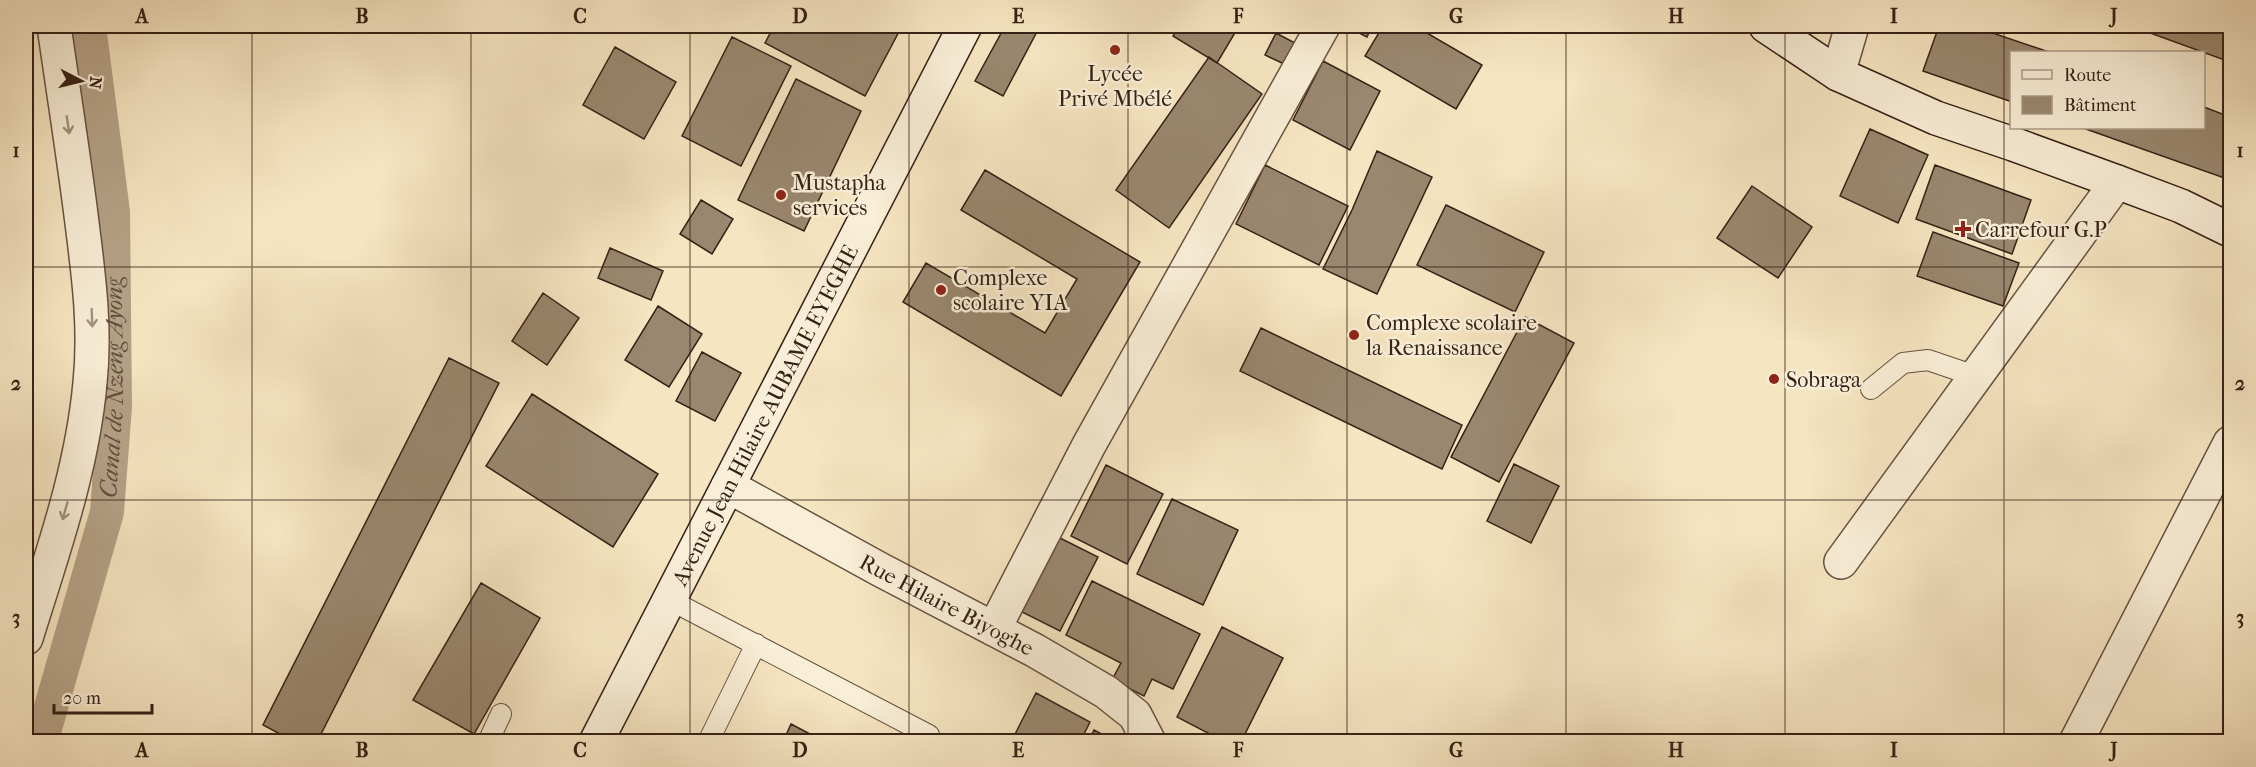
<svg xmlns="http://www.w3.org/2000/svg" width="2256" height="767" font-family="'IM FELL French Canon',serif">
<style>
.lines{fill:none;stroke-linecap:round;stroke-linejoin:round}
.canal{stroke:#b5a287;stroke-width:34}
.building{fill:#9a876f;stroke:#362116;stroke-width:1.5}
.service-casing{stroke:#665241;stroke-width:22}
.minor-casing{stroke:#665241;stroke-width:36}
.secondary-casing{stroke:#362116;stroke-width:36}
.service{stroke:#f9eed7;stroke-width:20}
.minor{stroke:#f9eed7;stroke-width:33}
.secondary{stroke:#f9eed7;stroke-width:33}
.oneway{stroke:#a19280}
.grid{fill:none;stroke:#362116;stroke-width:1.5;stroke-opacity:0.55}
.poi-dot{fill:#8f2418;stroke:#f9eed7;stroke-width:2}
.labels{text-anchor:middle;stroke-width:5;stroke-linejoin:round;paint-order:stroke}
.poi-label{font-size:22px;fill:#362116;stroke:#f9eed7;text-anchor:start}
.street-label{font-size:22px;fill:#362116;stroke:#f9eed7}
.water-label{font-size:24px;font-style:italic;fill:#624e3e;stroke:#f9eed7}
.neatline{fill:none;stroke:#362116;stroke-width:2}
.grid-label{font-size:20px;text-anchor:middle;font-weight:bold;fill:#362116}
</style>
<rect width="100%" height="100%" fill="#f6e5c1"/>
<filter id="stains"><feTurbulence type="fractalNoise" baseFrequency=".00333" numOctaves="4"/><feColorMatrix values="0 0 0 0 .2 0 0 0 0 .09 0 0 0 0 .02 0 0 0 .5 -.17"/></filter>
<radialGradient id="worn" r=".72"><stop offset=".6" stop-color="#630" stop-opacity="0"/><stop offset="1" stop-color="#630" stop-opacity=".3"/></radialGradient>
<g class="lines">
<path class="canal" id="s1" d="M41,742L107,512L115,406L113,212L89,26"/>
</g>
<path class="building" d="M774,26H902L865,96L765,43Z
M1005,26H1040L1003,96L975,81Z
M1180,26H1239L1217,63L1173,36Z
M1345,26H1372L1367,37Z
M1383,26H1415L1482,65L1456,109L1365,56Z
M1939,26H1972L2049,52H2012V102L1923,71Z
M2131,26H2230V62Z
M1276,33L1295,43L1284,64L1265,55Z
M732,37L791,66L741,166L682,136Z
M615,47L676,82L644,139L583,105Z
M1209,57L1262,94L1169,228L1116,190Z
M1323,61L1380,91L1350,150L1293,120Z
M796,79L861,111L804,231L738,200Z
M2204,107L2230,117V180L2083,128H2204Z
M1870,129L1928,155L1898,223L1840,196Z
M1377,151L1432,177L1377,294L1323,269L1352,210Z
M1265,165L1348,206L1319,265L1236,224Z
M1935,165L2031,200L2012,254L1916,219Z
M985,170L1140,262L1061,396L903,302L926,263L1045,333L1077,279L961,210Z
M1752,186L1812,227L1778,278L1717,238Z
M701,200L733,219L712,254L680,234Z
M1446,205L1544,252L1515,312L1417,265Z
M1933,232L2019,263L2003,306L1917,276Z
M610,248L663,271L651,300L598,278Z
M543,293L579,318L547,365L512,341Z
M658,306L702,334L669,387L625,360Z
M1525,317L1574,343L1499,482L1451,457Z
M1261,328L1462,425L1442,469L1240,371Z
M702,352L741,373L715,421L676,401Z
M449,358L499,383L317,742H295L263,725Z
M532,394L658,474L613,547L486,466Z
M1514,464L1559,486L1531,543L1487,521Z
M1106,465L1163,494L1127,564L1071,536Z
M1172,499L1238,530L1203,605L1137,574Z
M1058,537L1098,557L1060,631L1020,611Z
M1092,581L1200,634L1173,689L1152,679L1144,696L1112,680L1121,663L1066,635Z
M481,583L540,618L474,734L413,700Z
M1222,627L1283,658L1241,742H1225L1177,717Z
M1036,693L1090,722L1080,742H1011Z
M791,724L825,742H783Z
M1094,730L1113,740L1112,742H1088Z"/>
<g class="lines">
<defs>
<path id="service" d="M1871,389L1903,363L1928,360L1975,376
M670,600L929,735
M488,742L501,714
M708,742L756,644"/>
<g id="minor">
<path d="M1838,74L1852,26"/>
<path id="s2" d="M728,486L881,570L1034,650L1106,692L1135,715L1149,742"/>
<path d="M1841,562L2117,182"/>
<path d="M994,629L1089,445L1323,26"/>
<path d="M26,638C52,554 82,471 90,383C96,326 88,271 81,215C73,152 63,89 54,26"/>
<path d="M2076,742L2230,443"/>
</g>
<g id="secondary">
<path d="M1766,26L1838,74L1936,118L2013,144L2117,182L2181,206L2230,230"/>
<path id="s3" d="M596,742L965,26"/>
</g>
</defs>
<use href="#service" class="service-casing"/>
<use href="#minor" class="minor-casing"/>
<use href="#secondary" class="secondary-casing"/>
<use href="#service" class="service"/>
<use href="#minor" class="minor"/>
<use href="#secondary" class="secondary"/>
</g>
<defs><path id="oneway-shaft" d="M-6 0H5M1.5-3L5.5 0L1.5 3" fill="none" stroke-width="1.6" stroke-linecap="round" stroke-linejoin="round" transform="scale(1.5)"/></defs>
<g class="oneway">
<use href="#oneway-shaft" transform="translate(68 125) rotate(82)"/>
<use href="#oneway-shaft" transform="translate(92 318) rotate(88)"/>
<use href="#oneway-shaft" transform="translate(65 511) rotate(106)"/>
</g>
<path class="grid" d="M252,26V742M471,26V742M690,26V742M909,26V742M1128,26V742M1347,26V742M1566,26V742M1785,26V742M2004,26V742M26,267H2230M26,500H2230"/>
<g class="poi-dot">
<circle cx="1115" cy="50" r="6"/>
<circle cx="781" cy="195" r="6"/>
<path d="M1960 220h6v6h6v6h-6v6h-6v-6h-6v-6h6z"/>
<circle cx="941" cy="290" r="6"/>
<circle cx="1354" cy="335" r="6"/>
<circle cx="1774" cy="379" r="6"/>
</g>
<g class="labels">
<g class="poi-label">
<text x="1115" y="81" text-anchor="middle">Lycée<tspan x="1115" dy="25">Privé Mbélé</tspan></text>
<text x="793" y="190">Mustapha<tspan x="793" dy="25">services</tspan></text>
<text x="1975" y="237">Carrefour G.P</text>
<text x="953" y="285">Complexe<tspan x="953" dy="25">scolaire YIA</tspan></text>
<text x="1366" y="330">Complexe scolaire<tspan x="1366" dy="25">la Renaissance</tspan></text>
<text x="1786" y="387">Sobraga</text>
</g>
<g class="street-label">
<text dy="8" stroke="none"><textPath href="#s3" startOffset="368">Avenue Jean Hilaire AUBAME EYEGHE</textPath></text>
<text dy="8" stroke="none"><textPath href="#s2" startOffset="249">Rue Hilaire Biyoghe</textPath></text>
</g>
<g class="water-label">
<text dy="8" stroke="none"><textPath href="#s1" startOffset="364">Canal de Nzeng Ayong</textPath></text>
</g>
</g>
<rect width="2256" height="767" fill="none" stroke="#f6e5c1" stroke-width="66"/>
<rect x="2010" y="51" width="195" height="78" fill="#f9eed7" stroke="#ab9c8a" stroke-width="1.5"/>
<rect x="2022" y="70" width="30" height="9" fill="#f9eed7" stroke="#ab9c8a" stroke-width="1.5"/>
<text x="2064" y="81" font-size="18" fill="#362116">Route</text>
<rect x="2022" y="96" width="30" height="18" fill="#9a876f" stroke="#ab9c8a" stroke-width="1.5"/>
<text x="2064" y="111" font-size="18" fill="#362116">Bâtiment</text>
<g transform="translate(81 81) rotate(97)" stroke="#f9eed7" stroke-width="4.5" paint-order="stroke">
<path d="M0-4.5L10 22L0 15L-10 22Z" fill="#362116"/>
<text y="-9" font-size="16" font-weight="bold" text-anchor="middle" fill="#362116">N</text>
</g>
<path d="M54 704v9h98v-9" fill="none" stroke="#362116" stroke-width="3"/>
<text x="63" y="704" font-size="18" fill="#362116" stroke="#f9eed7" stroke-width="4.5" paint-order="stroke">20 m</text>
<rect x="33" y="33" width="2190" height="701" class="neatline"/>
<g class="grid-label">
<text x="142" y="23">A</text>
<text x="362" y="23">B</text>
<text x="580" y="23">C</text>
<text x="800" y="23">D</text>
<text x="1018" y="23">E</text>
<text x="1238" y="23">F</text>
<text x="1456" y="23">G</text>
<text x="1676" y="23">H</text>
<text x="1894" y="23">I</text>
<text x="2114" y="23">J</text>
<text x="16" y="157">1</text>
<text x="2240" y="157">1</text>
<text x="16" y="390">2</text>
<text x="2240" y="390">2</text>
<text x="16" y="624">3</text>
<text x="2240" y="624">3</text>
<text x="142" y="757">A</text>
<text x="362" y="757">B</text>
<text x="580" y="757">C</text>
<text x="800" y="757">D</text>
<text x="1018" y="757">E</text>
<text x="1238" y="757">F</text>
<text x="1456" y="757">G</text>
<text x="1676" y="757">H</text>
<text x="1894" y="757">I</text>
<text x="2114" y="757">J</text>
</g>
<rect width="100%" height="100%" filter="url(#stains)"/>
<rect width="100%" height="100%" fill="url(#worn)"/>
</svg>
